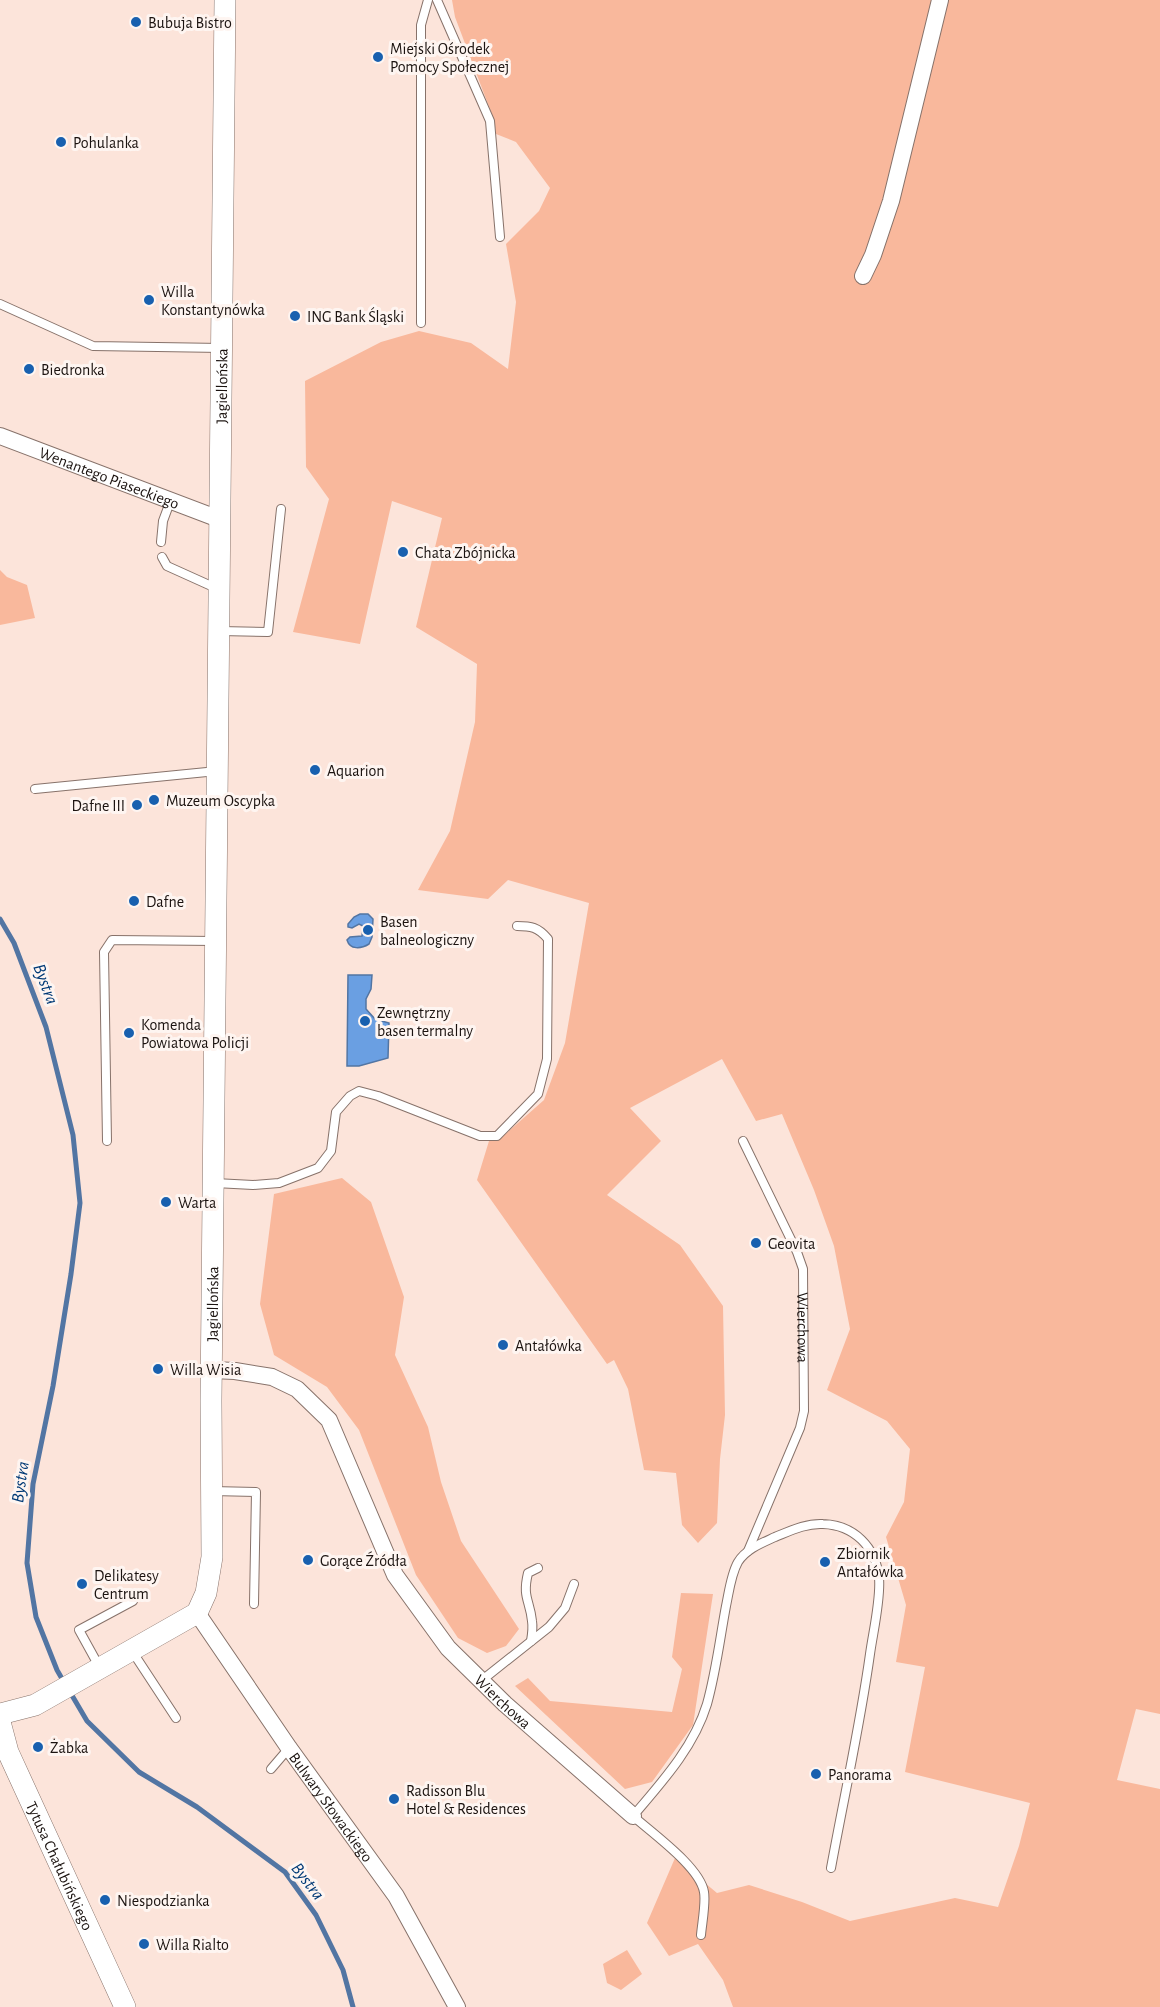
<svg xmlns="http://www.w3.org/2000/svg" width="1160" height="2007" font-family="'Alegreya Sans',sans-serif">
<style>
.green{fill:#f9b89c}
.water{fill:#6a9fe2;stroke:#5275a3;stroke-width:1.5}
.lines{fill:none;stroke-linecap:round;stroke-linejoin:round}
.stream{stroke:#5275a3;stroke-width:5}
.service-casing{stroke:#87726a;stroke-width:10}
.minor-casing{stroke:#87726a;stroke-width:18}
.tertiary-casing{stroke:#87726a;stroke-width:22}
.service{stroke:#fff;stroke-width:8}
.minor{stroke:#fff;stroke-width:16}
.tertiary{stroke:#fff;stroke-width:21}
.poi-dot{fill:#1860af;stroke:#fef5f1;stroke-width:2}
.labels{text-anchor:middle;stroke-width:6;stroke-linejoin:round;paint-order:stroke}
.poi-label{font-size:16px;fill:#1b1310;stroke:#fef5f1;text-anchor:start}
.street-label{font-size:16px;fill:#1b1310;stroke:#fef5f1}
.water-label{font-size:18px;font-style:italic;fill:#003a76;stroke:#fef5f1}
</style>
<rect width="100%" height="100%" fill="#fce4da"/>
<path class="green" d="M452,0H1160V1714L1136,1709L1117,1780L1160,1789V2007H733L723,1980L698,1944L669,1956L647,1923L675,1858L717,1893L749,1885L802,1902L850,1921L955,1898L998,1907L1019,1846L1030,1803L905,1772L925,1667L896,1662L906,1605L886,1537L904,1502L910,1449L887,1421L827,1390L850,1329L834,1246L814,1190L782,1114L756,1121L722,1059L630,1108L661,1141L607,1195L680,1245L723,1306L725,1415L720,1459L717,1523L698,1543L682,1525L676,1473L644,1470L628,1389L614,1360L607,1364L477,1180L489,1141L501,1138L544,1100L565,1043L589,903L508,880L488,899L418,890L450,831L475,722L477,664L416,627L442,518L392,501L360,644L293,632L329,499L306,467L305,381L381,342L419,331L471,343L508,369L516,302L506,244L539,211L550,188L516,142L496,134L494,120L455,17Z
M0,570L7,577L27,585L35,618L0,625Z
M342,1178L371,1202L404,1297L395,1355L428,1427L441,1482L461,1541L519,1629L506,1646L487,1653L458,1638L416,1575L359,1430L327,1387L274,1355L260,1304L274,1194Z
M681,1593L713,1594L693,1725L652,1782L625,1789L515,1686L528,1678L550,1701L672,1712L682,1669L672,1657Z
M627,1950L642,1974L621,1990L607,1983L603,1964Z"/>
<path class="water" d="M360,914H368L373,919L372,937L369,944C361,949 350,950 347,940L350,937L362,936L363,926L359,924L352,928L348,927V924L354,917Z
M348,975H372L371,989L366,999V1009L375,1019L389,1023L388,1058L359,1066H347Z"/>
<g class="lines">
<path class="stream" d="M0,919L14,943L46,1027L73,1135L80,1203L71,1274L53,1386L33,1484L27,1563L36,1617L57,1670L65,1684
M70,1692L87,1721L139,1772L197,1807L285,1872L316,1915L343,1970L353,2007"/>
<defs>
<g id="service">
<path d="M437,0L490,121L500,237"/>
<path d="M0,304L93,346L222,348"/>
<path d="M421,323V25L428,0"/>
<path d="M161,542L163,521L170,502"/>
<path d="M162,557L167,566L218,589"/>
<path d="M220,631L268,632L281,509"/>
<path d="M35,789L217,771"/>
<path d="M107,1141L104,952L112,940L216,941"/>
<path id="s1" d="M743,1141L797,1252L803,1269L804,1411L800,1428L748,1551"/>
<path d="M215,1183L253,1185L279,1183L318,1168L331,1151L336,1112L350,1096L359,1091L378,1096L480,1136H497L538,1094L547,1059L548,939C538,927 531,926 517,926"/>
<path d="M212,1491L256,1492L254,1604"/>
<path d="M531,1641C532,1635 533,1627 532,1621C530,1600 522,1598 528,1573L538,1568"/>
<path d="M132,1651L176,1718"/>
<path d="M100,1668L79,1630L133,1601"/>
<path d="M481,1681L549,1627L565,1608L574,1584"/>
<path d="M271,1769L289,1748"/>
<path d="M701,1935C702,1923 706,1903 704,1892C700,1867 652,1833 633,1816C662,1782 694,1747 707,1704C716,1672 720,1638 726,1606C729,1592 731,1574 738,1562C746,1549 762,1543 775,1537C790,1531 806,1523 823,1524C854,1525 876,1547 879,1578C881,1599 873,1632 870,1654C860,1726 844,1797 831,1868"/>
</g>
<g id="minor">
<path d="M863,276L873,255L891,201L940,0"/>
<path id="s2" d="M0,436L219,519"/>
<path id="s3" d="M212,1370L235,1371L272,1377L297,1389L329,1420L395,1575L448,1648L505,1704L633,1816"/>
<path id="s4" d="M197,1613L289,1748L396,1896L457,2007"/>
</g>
<g id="tertiary">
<path id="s5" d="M0,1714L35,1705L197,1613L206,1593L212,1557L211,1401L225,0"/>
<path id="s6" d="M0,1722L8,1752L125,2007"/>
</g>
</defs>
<use href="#service" class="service-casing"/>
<use href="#minor" class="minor-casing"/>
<use href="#tertiary" class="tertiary-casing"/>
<use href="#service" class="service"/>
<use href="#minor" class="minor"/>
<use href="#tertiary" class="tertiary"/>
</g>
<g class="poi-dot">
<circle cx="136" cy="22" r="6"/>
<circle cx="378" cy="57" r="6"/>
<circle cx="61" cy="142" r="6"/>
<circle cx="149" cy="300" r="6"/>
<circle cx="295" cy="316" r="6"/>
<circle cx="29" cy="369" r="6"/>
<circle cx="403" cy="552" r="6"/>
<circle cx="315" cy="770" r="6"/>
<circle cx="154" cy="800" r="6"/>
<circle cx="137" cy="805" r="6"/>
<circle cx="134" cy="901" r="6"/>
<circle cx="368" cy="930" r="6"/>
<circle cx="365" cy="1021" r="6"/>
<circle cx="129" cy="1033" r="6"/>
<circle cx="166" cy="1202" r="6"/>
<circle cx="756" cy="1243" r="6"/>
<circle cx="503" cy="1345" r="6"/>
<circle cx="158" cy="1369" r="6"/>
<circle cx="308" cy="1560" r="6"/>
<circle cx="825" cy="1562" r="6"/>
<circle cx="82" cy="1584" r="6"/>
<circle cx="38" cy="1747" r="6"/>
<circle cx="816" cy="1774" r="6"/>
<circle cx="394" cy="1799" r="6"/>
<circle cx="105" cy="1900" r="6"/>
<circle cx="144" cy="1944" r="6"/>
</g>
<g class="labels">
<g class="poi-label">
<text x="148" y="28">Bubuja Bistro</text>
<text x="390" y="54">Miejski Ośrodek<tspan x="390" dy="18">Pomocy Społecznej</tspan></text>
<text x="73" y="148">Pohulanka</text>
<text x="161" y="297">Willa<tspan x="161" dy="18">Konstantynówka</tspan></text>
<text x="307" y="322">ING Bank Śląski</text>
<text x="41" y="375">Biedronka</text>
<text x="415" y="558">Chata Zbójnicka</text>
<text x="327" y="776">Aquarion</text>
<text x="166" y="806">Muzeum Oscypka</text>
<text x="125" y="811" text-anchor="end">Dafne III</text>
<text x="146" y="907">Dafne</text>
<text x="380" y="927">Basen<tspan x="380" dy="18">balneologiczny</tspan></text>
<text x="377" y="1018">Zewnętrzny<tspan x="377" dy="18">basen termalny</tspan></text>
<text x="141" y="1030">Komenda<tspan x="141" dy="18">Powiatowa Policji</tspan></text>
<text x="178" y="1208">Warta</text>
<text x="768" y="1249">Geovita</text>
<text x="515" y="1351">Antałówka</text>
<text x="170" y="1375">Willa Wisia</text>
<text x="837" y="1559">Zbiornik<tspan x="837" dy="18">Antałówka</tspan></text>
<text x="320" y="1566">Gorące Źródła</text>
<text x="94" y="1581">Delikatesy<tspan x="94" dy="18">Centrum</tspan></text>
<text x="50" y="1753">Żabka</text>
<text x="828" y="1780">Panorama</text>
<text x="406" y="1796">Radisson Blu<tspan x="406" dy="18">Hotel &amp; Residences</tspan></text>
<text x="117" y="1906">Niespodzianka</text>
<text x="156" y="1950">Willa Rialto</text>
</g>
<g class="street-label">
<text dy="6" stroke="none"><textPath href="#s5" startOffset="1452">Jagiellońska</textPath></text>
<text dy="6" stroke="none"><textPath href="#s2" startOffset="117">Wenantego Piaseckiego</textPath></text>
<text dy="6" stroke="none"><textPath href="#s5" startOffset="534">Jagiellońska</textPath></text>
<text dy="6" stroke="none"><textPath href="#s1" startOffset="200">Wierchowa</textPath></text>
<text dy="6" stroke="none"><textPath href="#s3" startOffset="468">Wierchowa</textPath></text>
<text dy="6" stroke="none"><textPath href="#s4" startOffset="236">Bulwary Słowackiego</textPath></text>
<text dy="6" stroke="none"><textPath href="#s6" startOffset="156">Tytusa Chałubińskiego</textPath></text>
</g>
<g class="water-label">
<text transform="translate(46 984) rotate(69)" y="6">Bystra</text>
<text transform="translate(20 1482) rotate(-82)" y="6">Bystra</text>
<text transform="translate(308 1881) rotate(52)" y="6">Bystra</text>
</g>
</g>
</svg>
